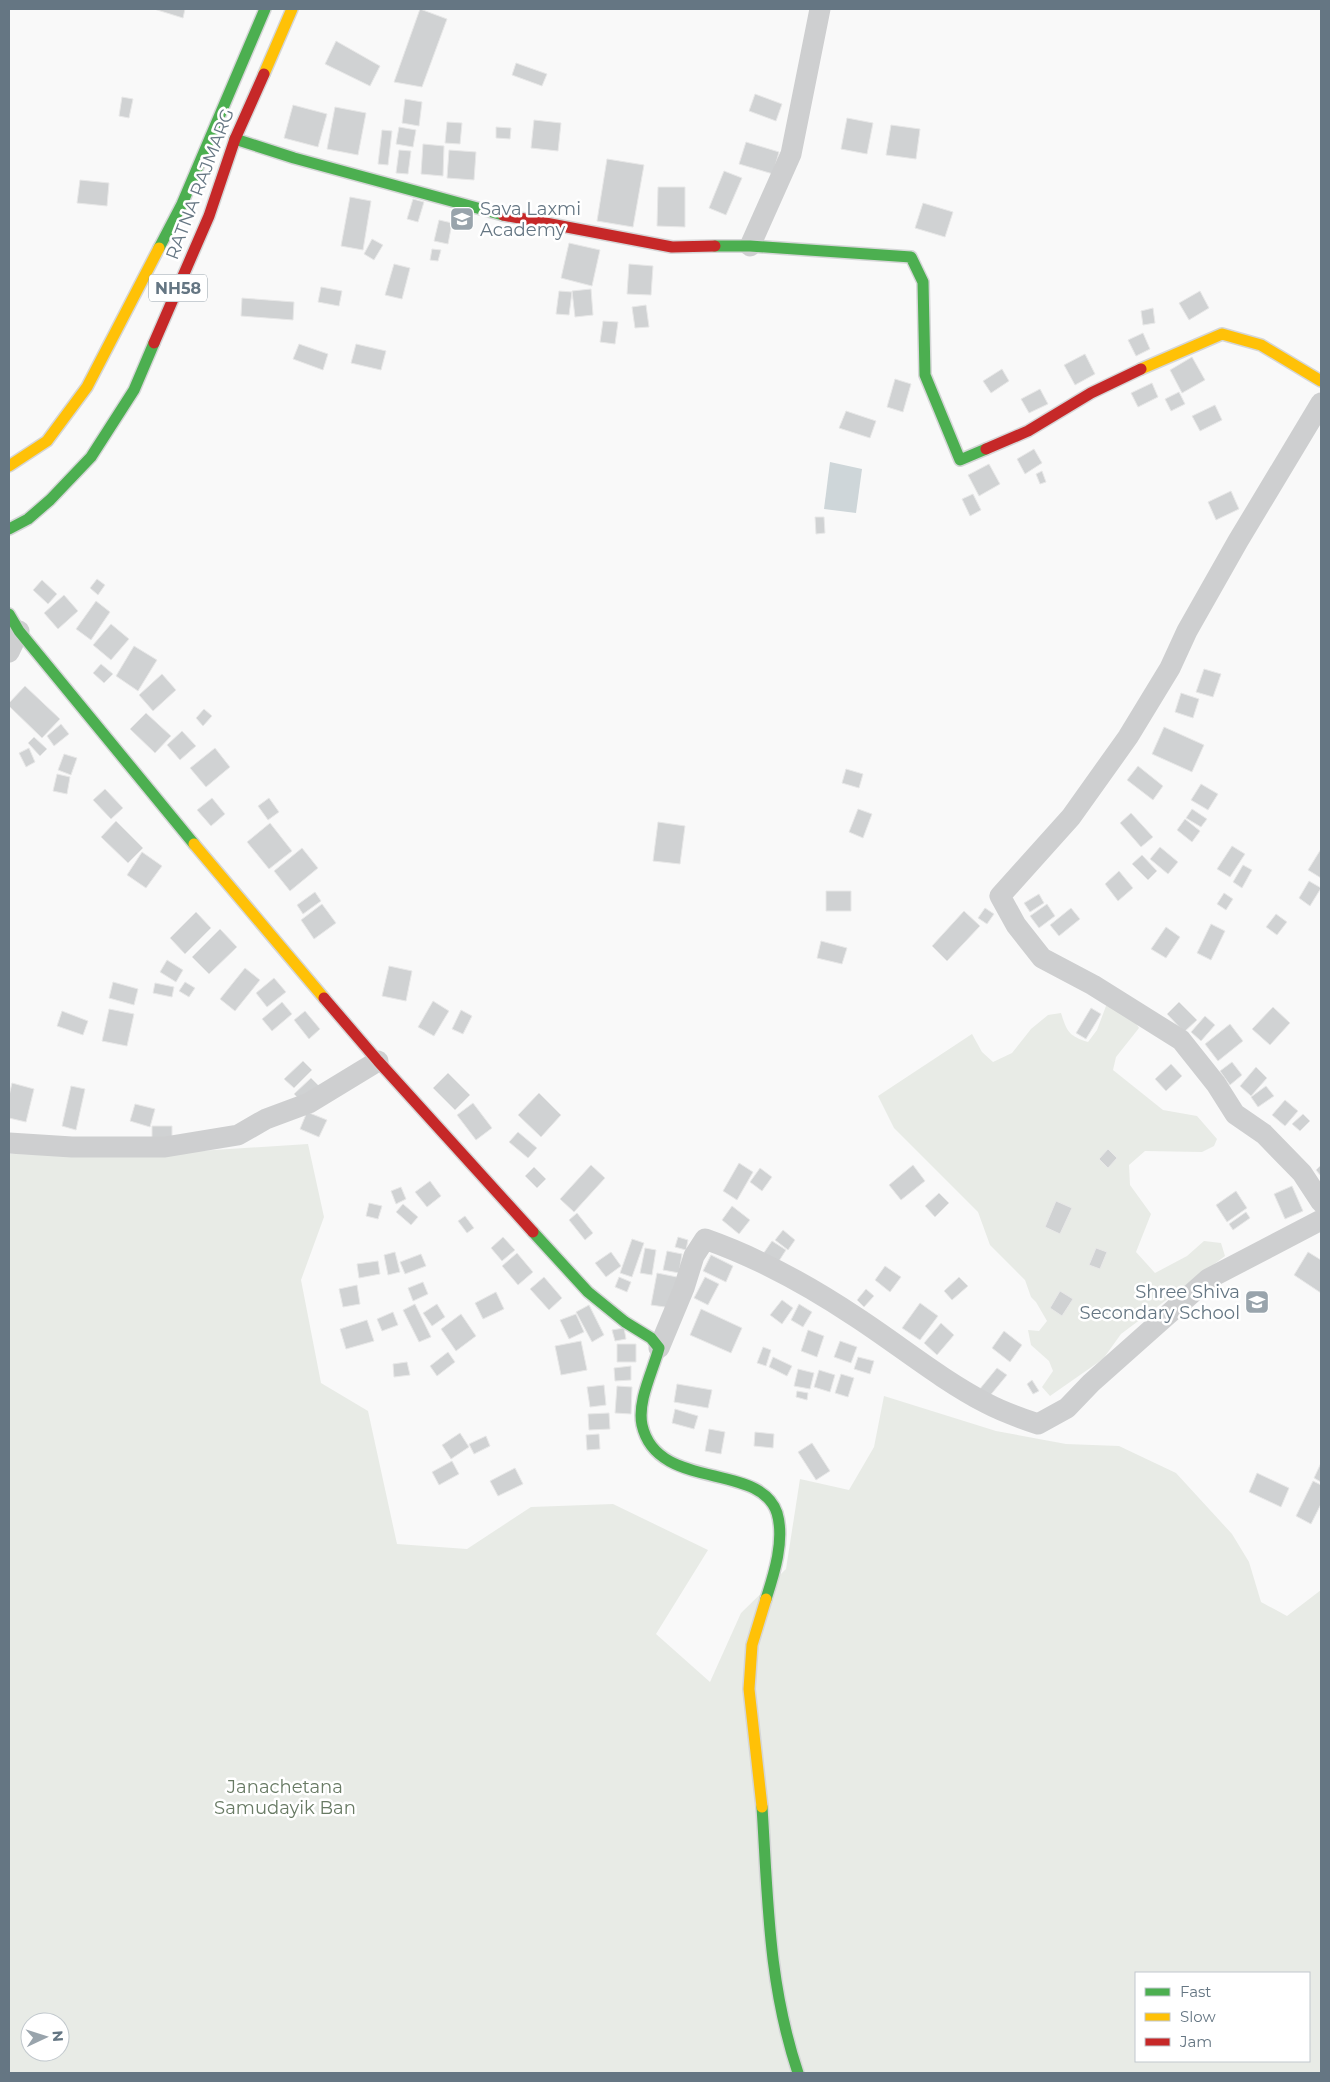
<svg xmlns="http://www.w3.org/2000/svg" width="1330" height="2082" font-family="Montserrat,sans-serif">
<style>
.green{fill:#e8ebe6;fill-rule:evenodd}
.water{fill:#ced6d9}
.building{fill:#d0d2d3;stroke:#e8e8e8}
.lines{fill:none;stroke-linecap:round;stroke-linejoin:round}
.fast-casing{stroke:#d5d6d7;stroke-width:14}
.slow-casing{stroke:#d5d6d7;stroke-width:14}
.jam-casing{stroke:#d5d6d7;stroke-width:14}
.street{stroke:#cecfd0;stroke-width:21}
.fast{stroke:#4caf50;stroke-width:11}
.slow{stroke:#ffc107;stroke-width:11}
.jam{stroke:#c62828;stroke-width:11}
.labels{text-anchor:middle;stroke-width:5;stroke-linejoin:round;paint-order:stroke}
.shield{fill:#fff;stroke:#939fa8;stroke-width:1}
.shield-label{font-size:16px;font-weight:bold;fill:#657683}
.street-label{font-size:18px;fill:#657683;stroke:#fff}
.poi-label{font-size:18px;fill:#657683;stroke:#fff;text-anchor:start}
.park-label{font-size:18px;fill:#687a64;stroke:#fff}
</style>
<rect width="100%" height="100%" fill="#f9f9f9"/>
<path class="green" d="M1106,1006C1117,1006 1134,1018 1139,1028L1116,1057L1113,1070L1163,1110L1197,1116L1217,1139L1214,1146L1202,1152L1145,1151L1129,1165L1130,1185L1151,1214L1136,1252L1155,1273L1187,1256L1204,1241L1221,1243L1225,1256L1121,1334L1103,1359L1050,1396L1042,1387L1053,1371L1049,1361L1031,1345L1028,1330L1039,1331L1047,1321L1036,1302L1031,1297L1025,1280L990,1245L978,1212L894,1128L878,1096L972,1034L982,1052L993,1062L1012,1053L1031,1029L1048,1015L1061,1013C1067,1032 1069,1036 1088,1042L1097,1030Z
M308,1144L324,1217L301,1280L321,1383L368,1411L397,1544L467,1549L531,1507L613,1504L708,1550L656,1634L710,1682L741,1613L786,1569L800,1479L849,1490L874,1447L884,1396L996,1431L1066,1444L1119,1446L1176,1473L1232,1534L1249,1562L1261,1602L1287,1616L1321,1590V2073H9V1154L138,1155ZM1136,1973H1309V2061H1136ZM30,2022H60V2052H30Z"/>
<path class="water" d="M830,462L862,469L856,513L824,509Z"/>
<path class="building" d="M154,9H185L183,18Z
M420,9L447,19L422,87L394,82Z
M336,41L380,66L370,86L325,64Z
M516,63L547,74L542,86L512,75Z
M755,94L782,104L776,121L749,111Z
M122,97L133,99L129,118L119,116Z
M405,99L422,102L419,126L402,123Z
M293,105L327,114L318,147L284,138Z
M335,107L366,113L358,155L327,149Z
M847,118L873,123L867,154L841,149Z
M534,120L561,123L558,151L531,148Z
M447,122L462,123L460,144L445,143Z
M891,125L920,129L916,159L886,155Z
M399,127L416,130L413,147L396,144Z
M496,127L511,128L510,139L496,138Z
M382,130L392,131L388,165L378,164Z
M746,142L779,152L773,174L739,164Z
M423,144L444,146L443,176L421,174Z
M399,150L411,151L408,174L396,173Z
M449,150L476,152L474,180L447,178Z
M607,159L644,165L633,227L597,221Z
M724,171L742,178L726,215L709,208Z
M80,180L109,183L107,206L77,203Z
M658,187H685V227L657,226Z
M350,197L371,201L363,250L341,246Z
M413,199L424,202L418,222L407,219Z
M923,203L953,212L945,237L915,228Z
M439,220L452,223L448,244L434,241Z
M372,239L383,245L374,260L364,254Z
M569,243L600,250L592,286L561,278Z
M432,249L441,250L438,261L430,260Z
M394,264L410,268L402,299L385,295Z
M629,264L653,266L651,295L627,294Z
M321,287L342,291L339,306L318,302Z
M591,289L593,315L575,317L572,291Z
M559,291L572,292L569,315L556,314Z
M1200,291L1209,308L1189,320L1179,303Z
M242,298L294,302L293,320L241,316Z
M646,305L649,327L635,328L632,307Z
M1153,308L1155,323L1143,325L1141,311Z
M603,321L618,322L615,344L600,342Z
M1143,333L1150,349L1136,356L1128,340Z
M299,344L328,354L323,370L293,359Z
M356,344L386,351L381,370L351,363Z
M1085,354L1095,374L1075,385L1064,365Z
M1192,357L1205,380L1182,393L1170,370Z
M1002,369L1009,381L991,393L983,381Z
M895,379L911,384L903,412L887,407Z
M1152,383L1158,397L1138,407L1131,393Z
M1040,389L1048,404L1029,413L1021,399Z
M1179,392L1185,404L1171,411L1165,399Z
M1215,405L1222,420L1200,431L1192,416Z
M846,411L876,421L870,438L839,428Z
M1034,449L1042,463L1025,474L1017,459Z
M989,464L1000,484L979,496L968,475Z
M1042,471L1046,482L1040,484L1036,474Z
M1231,491L1239,509L1216,520L1208,502Z
M973,494L981,510L970,516L962,499Z
M815,517H824L825,533L816,534Z
M97,579L105,585L98,595L90,588Z
M42,580L57,594L48,604L33,590Z
M64,595L78,611L58,629L44,613Z
M96,601L110,612L91,640L76,629Z
M111,624L129,639L111,660L93,645Z
M134,646L157,660L138,691L116,676Z
M101,664L113,674L104,683L93,673Z
M1204,669L1221,674L1213,697L1196,692Z
M162,674L176,690L153,711L139,695Z
M25,686L60,719L42,738L9,706V703Z
M1181,693L1199,699L1193,718L1175,712Z
M204,709L212,716L203,726L196,718Z
M146,713L171,736L155,753L130,729Z
M61,724L69,734L54,746L47,736Z
M1164,727L1204,745L1192,772L1152,754Z
M182,731L196,746L180,760L167,745Z
M34,737L47,749L40,756L28,743Z
M29,748L35,762L26,767L19,753Z
M215,748L230,767L206,787L190,768Z
M64,754L77,758L71,775L58,770Z
M1138,766L1163,786L1153,800L1127,780Z
M846,769L863,774L859,788L842,783Z
M57,774L70,777L67,794L53,791Z
M1201,784L1218,794L1208,810L1191,800Z
M105,789L123,808L111,819L93,800Z
M212,798L225,814L211,826L197,810Z
M269,798L279,812L268,820L258,806Z
M858,809L872,814L863,838L849,832Z
M1192,809L1207,819L1201,827L1186,818Z
M1131,813L1153,837L1141,847L1120,823Z
M1185,819L1200,831L1192,842L1177,830Z
M116,821L143,848L128,863L101,837Z
M658,822L685,826L680,864L653,861Z
M270,823L292,851L269,869L247,842Z
M1232,846L1245,854L1230,877L1217,869Z
M1160,847L1178,862L1168,874L1150,859Z
M302,848L318,868L290,891L274,871Z
M1321,849V878L1308,870Z
M142,852L162,866L146,888L127,875Z
M1142,855L1157,871L1148,880L1132,864Z
M1243,865L1252,870L1242,888L1233,882Z
M1119,871L1133,888L1118,901L1105,884Z
M1309,881L1321,888L1310,906L1299,898Z
M826,891H851V911H826Z
M315,892L321,901L303,914L297,905Z
M1224,893L1233,899L1226,910L1217,904Z
M1039,894L1044,903L1030,912L1024,903Z
M322,904L336,923L314,939L301,920Z
M1047,904L1055,916L1039,928L1030,916Z
M985,908L994,914L987,924L978,918Z
M1071,908L1080,919L1059,936L1050,925Z
M964,911L980,926L947,961L932,946Z
M196,912L211,928L185,954L170,938Z
M1276,914L1287,922L1277,935L1266,927Z
M1211,924L1225,931L1211,960L1197,953Z
M1166,927L1180,937L1166,958L1151,949Z
M220,929L237,947L209,974L192,957Z
M821,941L847,948L842,964L817,958Z
M167,960L183,970L176,982L160,972Z
M389,966L412,971L406,1001L382,996Z
M245,968L260,980L235,1011L220,999Z
M274,978L286,992L267,1007L256,993Z
M113,982L138,989L134,1005L109,998Z
M185,982L195,988L189,997L179,991Z
M155,983L174,987L172,997L153,993Z
M433,1001L449,1011L434,1036L418,1027Z
M282,1002L292,1014L272,1031L262,1019Z
M1179,1002L1197,1020L1184,1032L1167,1014Z
M1273,1007L1290,1023L1270,1045L1252,1029Z
M1091,1008L1101,1014L1086,1039L1076,1033Z
M109,1009L134,1014L127,1046L102,1041Z
M461,1010L472,1016L463,1034L452,1029Z
M62,1011L88,1021L83,1035L57,1026Z
M305,1011L320,1029L309,1039L294,1020Z
M1205,1016L1215,1025L1201,1041L1191,1032Z
M1230,1024L1243,1041L1218,1061L1205,1044Z
M303,1061L312,1070L294,1088L284,1079Z
M1232,1062L1242,1075L1230,1085L1220,1071Z
M1171,1064L1182,1076L1166,1091L1155,1079Z
M1256,1067L1267,1078L1251,1096L1240,1086Z
M448,1073L470,1095L455,1110L433,1088Z
M311,1078L320,1087L304,1104L294,1094Z
M12,1083L34,1089L26,1122L9,1118V1096Z
M71,1086L85,1089L76,1130L62,1126Z
M1266,1086L1274,1096L1258,1107L1251,1097Z
M539,1093L561,1115L541,1137L518,1115Z
M1285,1100L1298,1111L1285,1126L1272,1115Z
M473,1103L492,1128L476,1140L457,1115Z
M135,1104L155,1109L150,1127L130,1121Z
M307,1112L327,1120L319,1137L300,1129Z
M1303,1114L1310,1121L1300,1131L1292,1124Z
M152,1126H172V1142L152,1143Z
M518,1132L537,1148L528,1158L509,1142Z
M1108,1149L1117,1158L1108,1168L1099,1159Z
M739,1163L753,1172L737,1200L723,1191Z
M591,1165L605,1178L574,1212L560,1199Z
M913,1165L925,1181L901,1200L889,1185Z
M1321,1165V1176L1316,1170Z
M534,1167L546,1179L537,1188L525,1176Z
M760,1168L772,1177L762,1191L750,1182Z
M430,1181L441,1196L427,1207L415,1192Z
M1292,1186L1303,1211L1285,1219L1274,1194Z
M401,1187L406,1199L396,1204L391,1191Z
M1236,1191L1247,1208L1227,1222L1216,1205Z
M939,1193L949,1203L935,1217L925,1206Z
M1056,1201L1072,1208L1060,1234L1045,1227Z
M369,1203L382,1206L378,1219L366,1216Z
M403,1204L418,1217L411,1225L396,1212Z
M732,1206L750,1220L739,1234L722,1220Z
M1246,1212L1250,1218L1233,1230L1229,1224Z
M577,1213L593,1233L585,1240L569,1220Z
M465,1216L474,1228L467,1233L458,1221Z
M783,1230L795,1240L788,1250L775,1240Z
M503,1237L515,1250L502,1261L491,1248Z
M678,1237L688,1240L686,1250L675,1247Z
M632,1239L644,1243L632,1277L620,1273Z
M772,1241L786,1250L777,1264L763,1254Z
M645,1248L656,1250L652,1275L640,1273Z
M1096,1248L1107,1252L1100,1269L1089,1265Z
M667,1251L682,1254L679,1273L663,1270Z
M395,1252L400,1272L388,1275L384,1255Z
M611,1252L621,1266L606,1277L595,1263Z
M1308,1252L1321,1260V1293L1294,1275Z
M517,1253L533,1272L518,1285L502,1266Z
M421,1254L426,1266L405,1274L400,1262Z
M711,1255L733,1266L726,1282L703,1271Z
M378,1261L380,1274L359,1278L357,1264Z
M885,1266L901,1277L890,1292L875,1280Z
M657,1273L677,1277L672,1308L651,1305Z
M544,1277L562,1298L549,1310L530,1289Z
M619,1277L631,1282L627,1292L615,1287Z
M705,1277L719,1284L708,1305L694,1298Z
M959,1277L968,1286L952,1300L944,1291Z
M423,1282L428,1294L413,1301L408,1288Z
M357,1285L360,1304L343,1307L339,1289Z
M866,1289L874,1296L864,1307L857,1300Z
M1060,1291L1073,1299L1062,1316L1050,1308Z
M496,1292L504,1309L483,1319L475,1303Z
M782,1300L793,1308L782,1324L770,1315Z
M920,1303L938,1316L920,1340L902,1328Z
M415,1304L431,1337L419,1342L403,1310Z
M437,1304L445,1317L432,1326L423,1313Z
M799,1304L812,1312L803,1327L791,1320Z
M589,1305L604,1335L592,1342L576,1312Z
M701,1309L742,1328L731,1353L690,1335Z
M393,1312L398,1325L382,1331L377,1319Z
M461,1314L476,1336L456,1351L441,1329Z
M576,1314L584,1332L569,1339L560,1320Z
M367,1320L374,1341L346,1349L340,1329Z
M941,1323L954,1335L937,1355L924,1343Z
M624,1328L626,1339L615,1341L612,1330Z
M808,1330L824,1336L817,1357L801,1351Z
M1004,1331L1022,1345L1010,1362L992,1348Z
M581,1341L587,1370L561,1375L555,1346Z
M840,1341L857,1347L851,1363L834,1357Z
M617,1344H636V1362H617Z
M763,1347L771,1350L766,1366L757,1363Z
M448,1352L455,1362L437,1376L430,1366Z
M773,1357L792,1366L787,1376L769,1367Z
M858,1357L874,1361L870,1374L854,1369Z
M407,1362L410,1375L394,1377L393,1364Z
M631,1366V1380L615,1381L614,1368Z
M997,1368L1007,1375L988,1398L979,1390Z
M798,1369L814,1373L810,1389L794,1386Z
M819,1370L835,1375L830,1392L814,1387Z
M841,1374L854,1378L848,1397L835,1393Z
M1032,1380L1039,1391L1033,1394L1027,1384Z
M677,1384L712,1390L708,1408L674,1402Z
M604,1385L606,1405L590,1407L587,1387Z
M617,1386L632,1387L631,1414L615,1413Z
M797,1391L808,1393L807,1400L796,1397Z
M675,1409L698,1416L694,1429L672,1423Z
M609,1413L610,1429L589,1430L588,1414Z
M709,1429L725,1432L721,1454L705,1451Z
M755,1432L774,1434L773,1448L754,1446Z
M460,1433L469,1447L451,1459L442,1445Z
M599,1434L600,1449L587,1450L586,1435Z
M486,1436L490,1446L474,1454L469,1444Z
M812,1443L830,1471L816,1480L798,1452Z
M452,1461L459,1474L439,1485L432,1472Z
M1321,1463V1482L1314,1478Z
M515,1468L523,1484L498,1496L490,1481Z
M1257,1473L1289,1488L1281,1507L1249,1492Z
M1313,1481L1321,1485V1504L1311,1524L1296,1516Z"/>
<g class="lines">
<defs>
<path id="fast" d="M235,139L294,158L503,215
M715,246H750L911,257L923,282L925,375L960,460L986,449
M159,248L182,204L265,9
M9,529L28,519L50,500L91,457L134,390L154,343
M9,614L19,631L194,844
M533,1232L588,1292L625,1322L651,1338L659,1348C653,1371 637,1401 642,1425C657,1492 760,1461 777,1513C785,1540 774,1574 766,1599
M762,1807C768,1900 768,1983 798,2073"/>
<path id="slow" d="M264,74L292,9
M1141,369L1222,334L1261,345L1321,381
M9,466L47,441L87,387L159,248
M194,844L324,998
M762,1807L749,1689L752,1645L766,1599"/>
<path id="jam" d="M503,215L672,247L715,246
M154,343L209,216L235,139L264,74
M986,449L1028,431L1091,393L1141,369
M324,998L378,1061L533,1232"/>
</defs>
<use href="#fast" class="fast-casing"/>
<use href="#slow" class="slow-casing"/>
<use href="#jam" class="jam-casing"/>
<path class="street" d="M750,246L791,154L820,9
M1321,403L1238,541L1187,631L1170,668L1128,737L1071,817L1000,896L1016,925L1042,958L1093,985L1181,1040L1216,1084L1235,1114L1264,1134L1302,1173L1321,1202
M9,652L19,631
M9,1143L72,1147H165L238,1135L266,1119L309,1103L378,1061
M659,1348L684,1288L694,1256L705,1239C759,1258 808,1285 856,1317C899,1345 940,1379 986,1403C1003,1412 1020,1418 1038,1424L1067,1408L1091,1383L1208,1279L1321,1220"/>
<use href="#fast" class="fast"/>
<use href="#slow" class="slow"/>
<use href="#jam" class="jam"/>
</g>
<defs>
<symbol id="school-square" viewBox="-11 -11 22 22"><rect x="-9" y="-9" width="18" height="18" rx="4" fill="#99a4ac" stroke="#fff"/><path d="M0-5L7-2L0 1L-7-2ZM-4 1L0 2.5L4 1V4Q0 6-4 4Z" fill="#fff"/></symbol>
</defs>
<g fill-rule="evenodd">
<use href="#school-square" x="448" y="205" width="28" height="28"/>
<use href="#school-square" x="1243" y="1288" width="28" height="28"/>
</g>
<g class="labels">
<rect class="shield" x="149" y="274.5" width="58" height="27" rx="4"/>
<g class="shield-label">
<text x="178" y="294">NH58</text>
</g>
<g class="street-label">
<text transform="translate(200 184) rotate(-69)" y="6">RATNA RAJMARG</text>
</g>
<g class="poi-label">
<text x="480" y="215">Sava Laxmi<tspan x="480" dy="21">Academy</tspan></text>
<text x="1240" y="1298" text-anchor="end">Shree Shiva<tspan x="1240" dy="21">Secondary School</tspan></text>
</g>
<g class="park-label">
<text x="285" y="1793">Janachetana<tspan x="285" dy="21">Samudayik Ban</tspan></text>
</g>
</g>
<rect width="1330" height="2082" fill="none" stroke="#657683" stroke-width="20"/>
<rect x="1135" y="1972" width="175" height="90" fill="#ffffff" stroke="#c1c8cd"/>
<rect x="1145" y="1988" width="25" height="8" fill="#4caf50" stroke="#c1c8cd"/>
<text x="1180" y="1997" font-size="15" fill="#657683">Fast</text>
<rect x="1145" y="2013" width="25" height="8" fill="#ffc107" stroke="#c1c8cd"/>
<text x="1180" y="2022" font-size="15" fill="#657683">Slow</text>
<rect x="1145" y="2038" width="25" height="8" fill="#c62828" stroke="#c1c8cd"/>
<text x="1180" y="2047" font-size="15" fill="#657683">Jam</text>
<g transform="translate(45 2037) rotate(86)"><circle r="24" fill="#ffffff" stroke="#c1c8cd"/>
<path d="M0-4L9 19L0 12L-9 19Z" fill="#99a4ac"/>
<text y="-8" font-size="14" font-weight="bold" text-anchor="middle" fill="#657683">N</text>
</g>
</svg>
